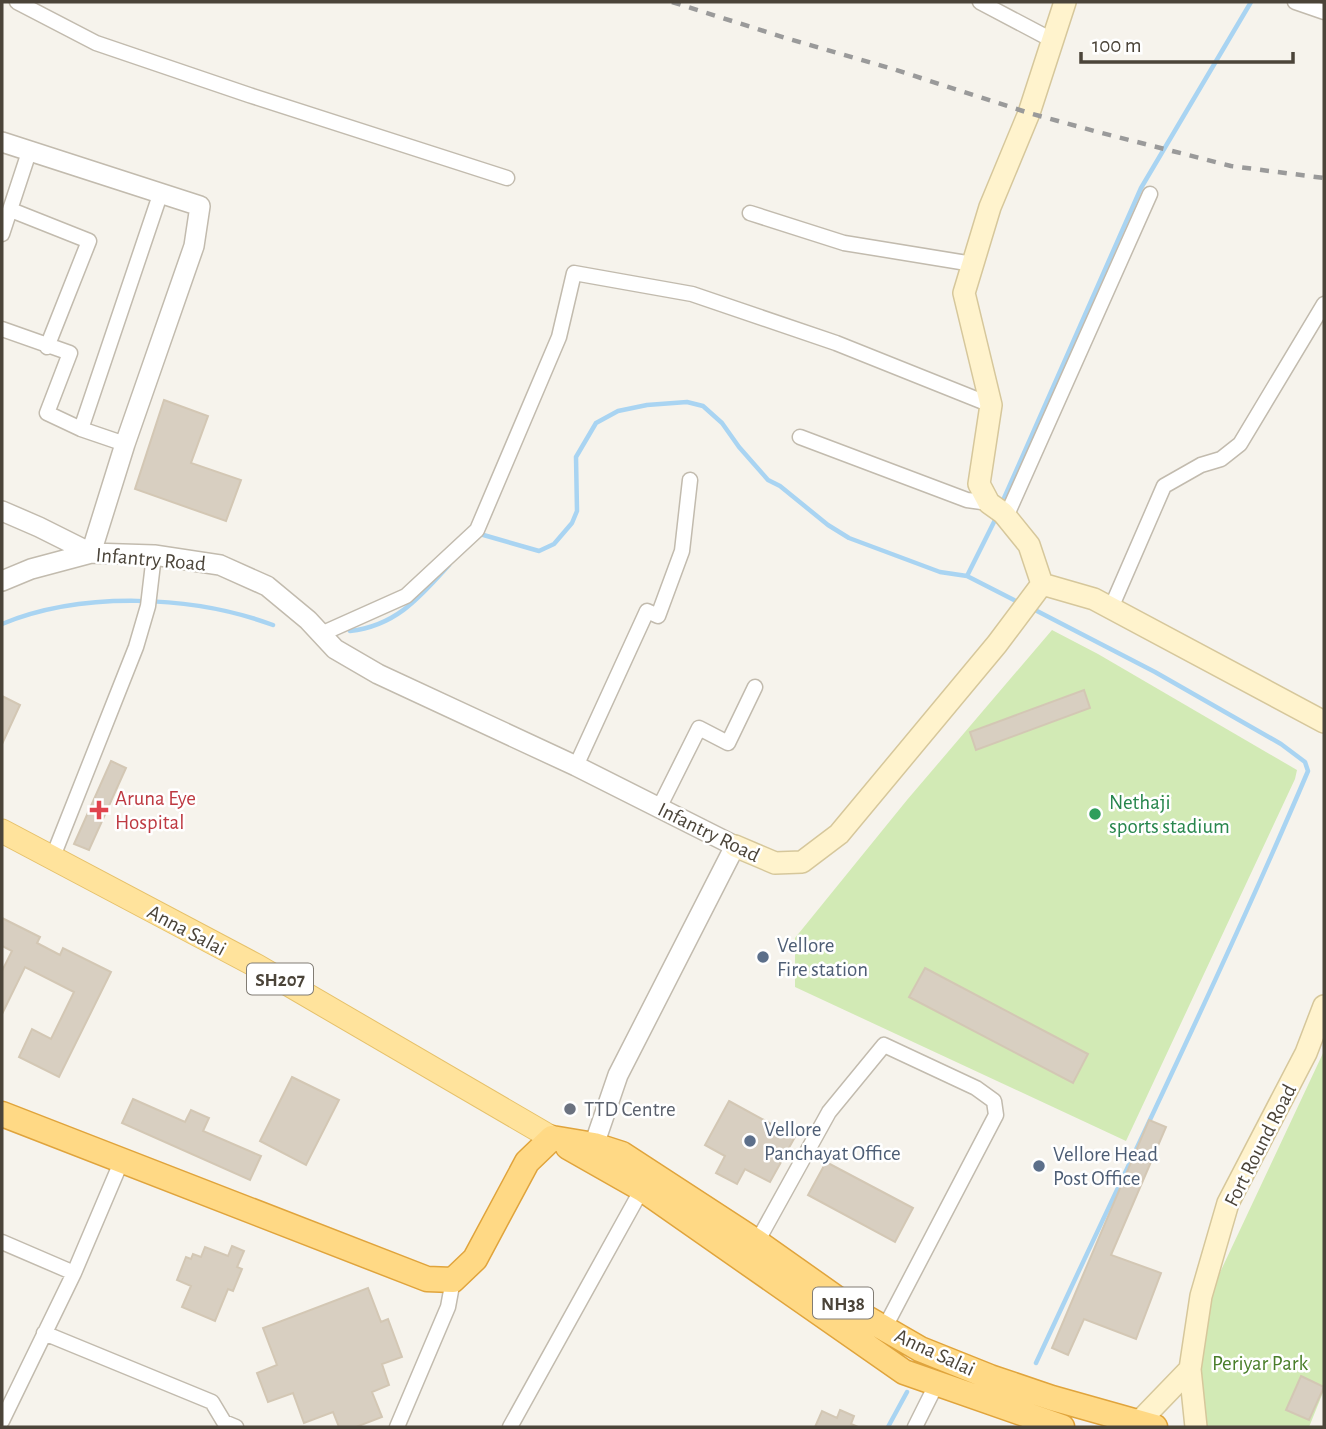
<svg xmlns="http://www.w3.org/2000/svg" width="1326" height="1429" font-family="'Alegreya Sans',sans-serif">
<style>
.green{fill:#d2eab5}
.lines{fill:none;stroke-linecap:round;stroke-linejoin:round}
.stream{stroke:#a9d4f2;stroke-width:4.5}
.building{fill:#d8cfc1;stroke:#d3c7b4;stroke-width:2}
.minor-casing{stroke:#c2bbae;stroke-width:17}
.tertiary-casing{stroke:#c2bbae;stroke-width:22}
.secondary-casing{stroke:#d6c79b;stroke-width:24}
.primary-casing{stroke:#e6c16a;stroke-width:25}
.trunk-casing{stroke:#e0a43c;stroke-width:27}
.minor{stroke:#fff;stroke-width:14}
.tertiary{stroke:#fff;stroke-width:19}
.secondary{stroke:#fff3cd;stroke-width:21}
.primary{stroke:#ffe39c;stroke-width:23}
.trunk{stroke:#ffd985;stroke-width:24}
.rail{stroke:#9a9a9a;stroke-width:4.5;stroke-dasharray:9 9;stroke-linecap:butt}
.health-dot{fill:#e0444e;stroke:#fff;stroke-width:2.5}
.leisure-dot{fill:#2e9e5b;stroke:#fff;stroke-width:2.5}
.service-dot{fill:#5c6f8a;stroke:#fff;stroke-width:2.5}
.worship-dot{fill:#6b7280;stroke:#fff;stroke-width:2.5}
.labels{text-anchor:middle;stroke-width:5;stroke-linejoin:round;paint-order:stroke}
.shield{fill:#fff;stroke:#817c74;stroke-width:2}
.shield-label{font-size:19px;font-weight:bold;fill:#4b4439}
.street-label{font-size:21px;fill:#4b4439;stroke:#fff}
.health-label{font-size:21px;fill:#be3a42;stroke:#fff;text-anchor:start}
.leisure-label{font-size:21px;fill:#27864d;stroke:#fff;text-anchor:start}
.service-label{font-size:21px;fill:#4e5e75;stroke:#fff;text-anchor:start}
.worship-label{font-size:21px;fill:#5b616d;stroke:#fff;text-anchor:start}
.park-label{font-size:21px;fill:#4a7f2a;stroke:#fff}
</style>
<rect width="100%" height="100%" fill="#f6f3ec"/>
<path class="green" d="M1052,630L1098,654L1297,770L1295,779L1126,1141L795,987V938L907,800Z
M1324,1051V1390L1309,1427H1201L1195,1367L1208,1298Z"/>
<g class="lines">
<path class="stream" d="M1001,505L1141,188L1251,2
M480,534L539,551L554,544L572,523L577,511L576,457L596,423L618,411L647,405L687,402L703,406L722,423L739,447L768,480L780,486L828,525L849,538L940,572L967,576L997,516
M967,576L1014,600
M2,624C82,591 192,595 273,625
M350,631C396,626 420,597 449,565
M1036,1363C1127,1166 1223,971 1308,771L1305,762L1281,744L1155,672L1037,611
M888,1427L907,1392"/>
</g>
<path class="building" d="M164,400L208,416L191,463L241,480L226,521L135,489Z
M1084,690L1090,708L976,750L970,732Z
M2,696L20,705L2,744Z
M111,761L126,768L89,850L74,844Z
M2,918L40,937L37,943L60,955L63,948L111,972L59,1077L19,1057L32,1029L51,1039L74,992L25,967L2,1014V971L12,951L2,946Z
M925,968L1088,1054L1073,1083L909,997Z
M292,1077L339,1100L306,1165L260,1141Z
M133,1099L185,1122L191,1110L209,1118L203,1131L261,1156L250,1180L122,1123Z
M729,1101L795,1137L770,1182L745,1169L737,1184L716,1173L725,1156L705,1145Z
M1149,1120L1166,1127L1111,1255L1161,1273L1136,1339L1084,1319L1068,1355L1052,1348Z
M826,1162L913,1208L895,1242L808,1195Z
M232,1246L244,1251L237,1267L242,1269L233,1291L228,1289L215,1321L182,1307L191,1286L177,1280L186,1257L191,1259L193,1254L201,1257L205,1247L228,1256Z
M368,1288L381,1322L388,1319L402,1357L382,1364L389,1385L372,1392L382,1417L356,1427H339L333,1412L304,1423L293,1393L268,1402L257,1373L277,1365L263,1328Z
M1301,1376L1324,1387L1309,1420L1286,1410Z
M840,1410L854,1416L851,1424L858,1427H815L822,1411L837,1418Z"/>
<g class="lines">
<defs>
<path id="minor" d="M17,2L96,43L249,95L507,178
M980,2L1052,40
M1295,2L1324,12
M11,210L89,241L47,347
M750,213L844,243L973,264
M2,234L30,149
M2,329L70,353L47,413L81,429L125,444
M81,429L161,192
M800,437L967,500L989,503
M1006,517L1150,194
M1111,608L1164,486L1201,465L1221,459L1240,444L1324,304
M321,634L406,596L477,530L559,337L574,273L692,294L836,343L991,405
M576,766L647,611L658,616L682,551L690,480
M659,808L699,728L728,743L755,687
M52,859L136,647L148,606L154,555
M2,1242L74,1273
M757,1242L829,1112L884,1045L976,1088L994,1101L996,1115L884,1329
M44,1333L212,1402L224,1422L236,1427
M2,1421L74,1273L122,1160
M397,1427L448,1307L453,1280
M510,1427L642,1189
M915,1427L936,1385"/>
<path id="tertiary" d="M2,142L200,206L194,246L125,444L91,553L39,527L2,511
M2,581L31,569L91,553L154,555L220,565L267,586L308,620L335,649L378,674L576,766L735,846L618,1075L594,1145"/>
<path id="secondary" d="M1042,584L1029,545L1003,513L989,503L979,484L991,405L964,293L990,207L1029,113L1065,2
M735,846L775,863L802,862L839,834L997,644L1042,584L1094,599L1324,722
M1134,1427L1190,1369
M1196,1427L1190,1369L1201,1296L1228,1203L1306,1053L1324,1006"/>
<path id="primary" d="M2,831L257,966L552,1138"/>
<path id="trunk" d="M2,1114L427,1279L453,1280L475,1259L527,1162L552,1138
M552,1138L594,1145L622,1154L757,1242L856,1312L920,1349L990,1377L1052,1398L1155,1427
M568,1147L642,1189L904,1372L1062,1427"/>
</defs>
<use href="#minor" class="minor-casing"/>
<use href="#tertiary" class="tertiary-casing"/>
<use href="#secondary" class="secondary-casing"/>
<use href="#primary" class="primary-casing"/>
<use href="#trunk" class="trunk-casing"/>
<use href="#minor" class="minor"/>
<use href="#tertiary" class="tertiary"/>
<use href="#secondary" class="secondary"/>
<use href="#primary" class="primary"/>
<use href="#trunk" class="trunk"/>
<path class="rail" d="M672,2L789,39L893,69L1029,113L1098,132L1231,166L1324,178"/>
</g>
<path class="health-dot" d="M95.5 799.5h7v7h7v7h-7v7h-7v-7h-7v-7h7z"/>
<circle class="leisure-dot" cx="1095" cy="814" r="7"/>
<g class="service-dot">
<circle cx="763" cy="957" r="7"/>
<circle cx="750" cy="1141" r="7"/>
<circle cx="1039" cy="1166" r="7"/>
</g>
<circle class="worship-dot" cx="570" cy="1109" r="7"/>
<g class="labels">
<g class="shield">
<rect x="247" y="963.5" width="66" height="31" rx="5"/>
<rect x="813" y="1287.5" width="60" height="31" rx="5"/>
</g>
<g class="shield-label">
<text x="280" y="986">SH207</text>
<text x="843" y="1310">NH38</text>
</g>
<g class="street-label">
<text transform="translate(151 559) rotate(5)" y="7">Infantry Road</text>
<text transform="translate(709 832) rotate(26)" y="7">Infantry Road</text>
<text transform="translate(187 930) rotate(28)" y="7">Anna Salai</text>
<text transform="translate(1260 1145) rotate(-63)" y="7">Fort Round Road</text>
<text transform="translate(935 1352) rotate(25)" y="7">Anna Salai</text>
</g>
<g class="health-label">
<text x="115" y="805">Aruna Eye<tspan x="115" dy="24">Hospital</tspan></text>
</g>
<g class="leisure-label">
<text x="1109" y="809">Nethaji<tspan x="1109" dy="24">sports stadium</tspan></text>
</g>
<g class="service-label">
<text x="777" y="952">Vellore<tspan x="777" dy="24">Fire station</tspan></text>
<text x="764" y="1136">Vellore<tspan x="764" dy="24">Panchayat Office</tspan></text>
<text x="1053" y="1161">Vellore Head<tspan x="1053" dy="24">Post Office</tspan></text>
</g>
<g class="worship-label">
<text x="584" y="1116">TTD Centre</text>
</g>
<g class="park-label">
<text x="1260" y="1370">Periyar Park</text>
</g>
</g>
<rect width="1326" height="1429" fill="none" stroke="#4b4439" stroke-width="7"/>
<path d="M1081 52v10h212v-10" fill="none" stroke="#4b4439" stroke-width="3.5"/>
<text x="1092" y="52" font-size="21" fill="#4b4439" stroke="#ffffff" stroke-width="5" paint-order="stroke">100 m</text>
</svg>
